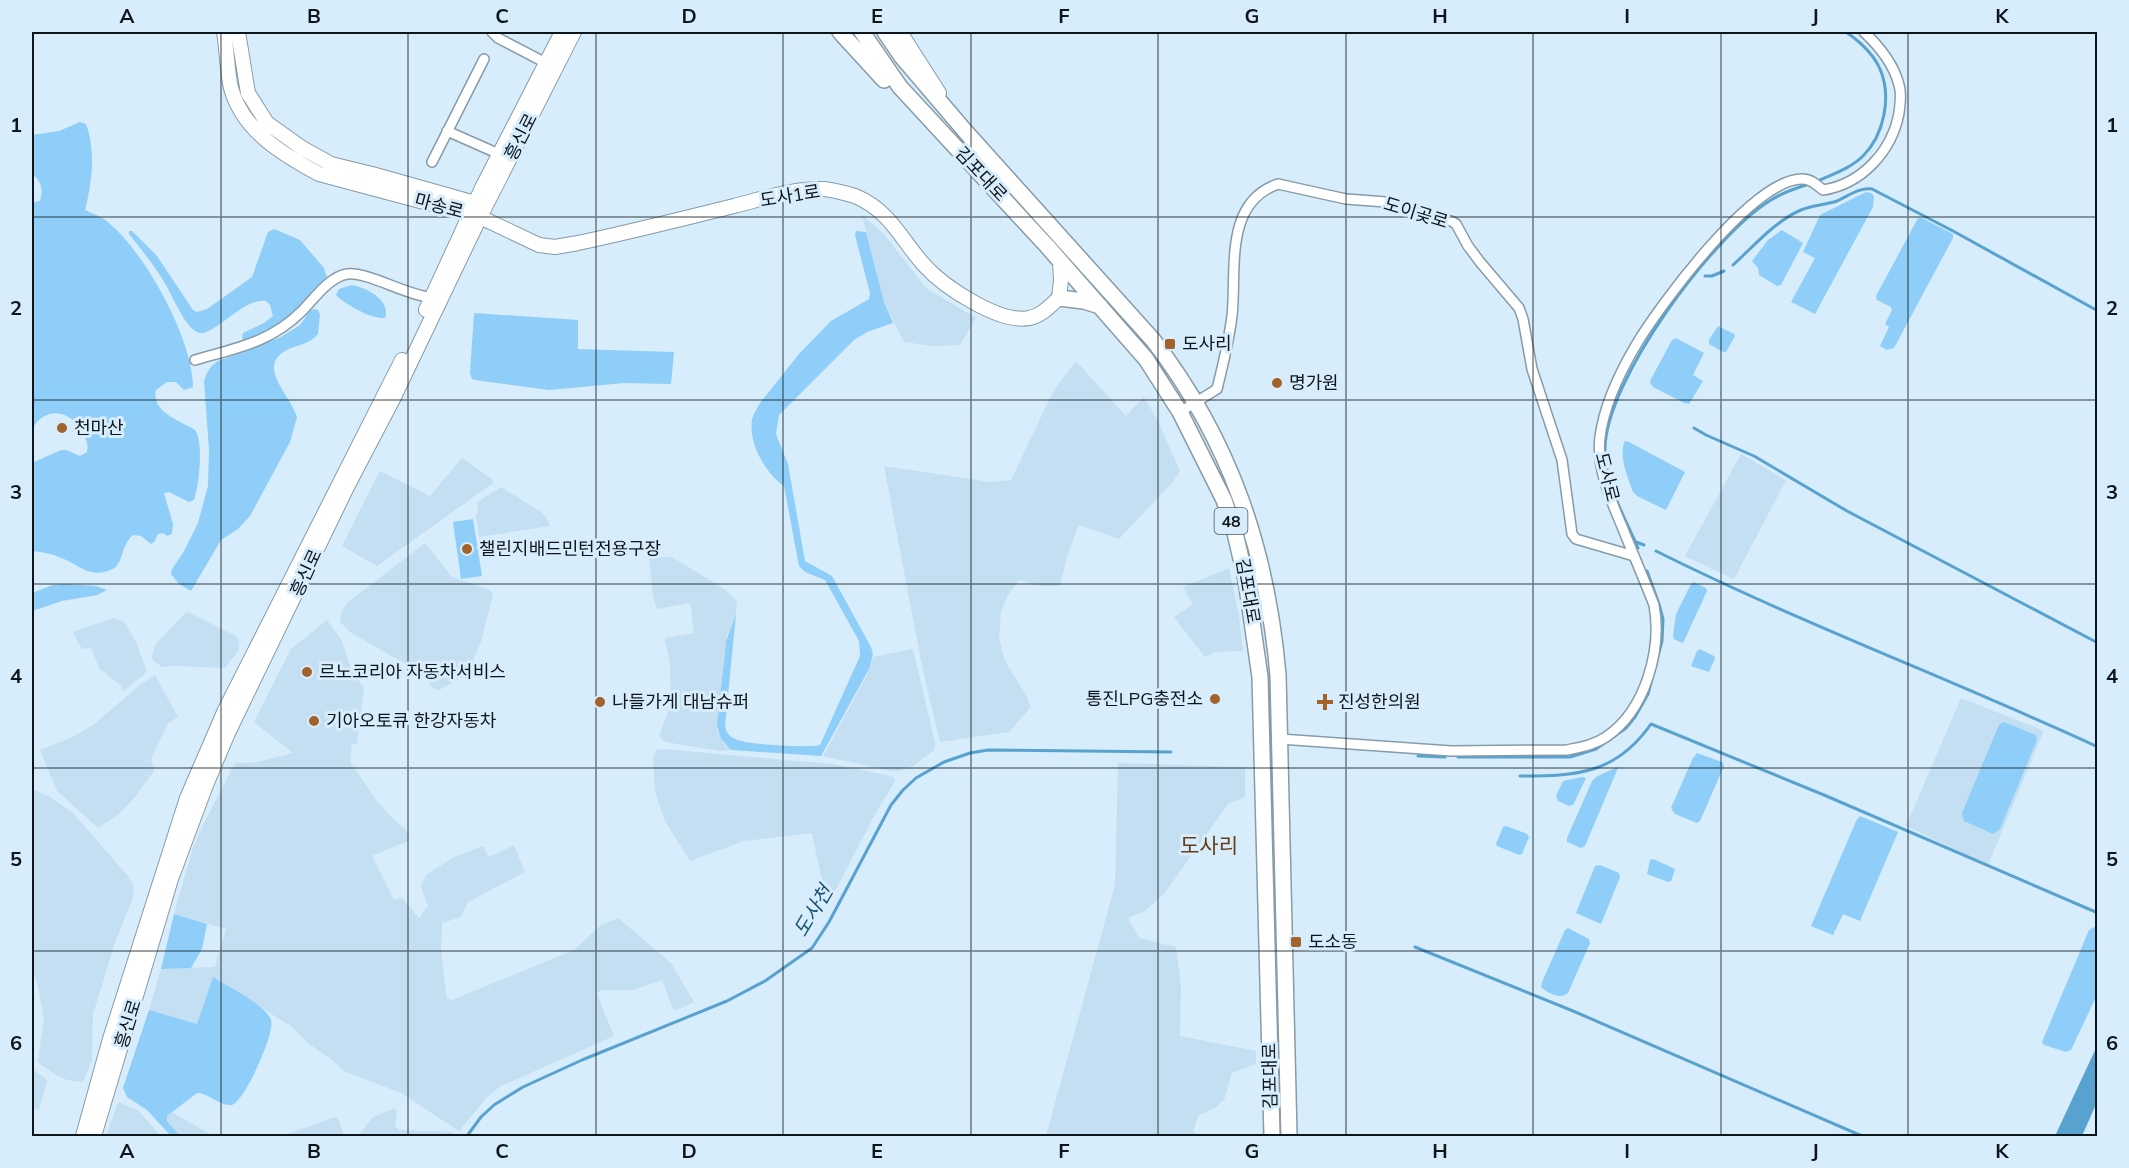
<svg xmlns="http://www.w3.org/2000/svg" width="2129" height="1168" font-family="Mulish,'Noto Sans KR',sans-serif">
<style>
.built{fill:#c3dff1}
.green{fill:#8ecef8}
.water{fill:#58a2d0}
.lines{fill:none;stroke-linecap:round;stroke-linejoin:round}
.stream{stroke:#58a2d0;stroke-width:3}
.street-casing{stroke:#879ba8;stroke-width:12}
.secondary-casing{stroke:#879ba8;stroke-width:16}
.primary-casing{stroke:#879ba8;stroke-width:18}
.street{stroke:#fff;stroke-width:9}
.secondary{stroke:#fff;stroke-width:14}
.primary{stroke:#fff;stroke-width:15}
.grid{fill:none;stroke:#0f161b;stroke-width:1.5;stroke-opacity:0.55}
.poi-dot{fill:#a2622b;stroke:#d7edfc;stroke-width:2}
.labels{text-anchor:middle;stroke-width:6;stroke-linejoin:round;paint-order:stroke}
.shield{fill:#d7edfc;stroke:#4b565e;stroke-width:1.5}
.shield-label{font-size:16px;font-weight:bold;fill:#0f161b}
.street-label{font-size:18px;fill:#0f161b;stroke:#d7edfc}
.poi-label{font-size:18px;fill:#0f161b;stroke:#d7edfc;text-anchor:start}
.water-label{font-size:20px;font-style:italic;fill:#1a5273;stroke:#d7edfc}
.quarter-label{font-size:21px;fill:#683c16;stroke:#d7edfc}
.neatline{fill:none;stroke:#0f161b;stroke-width:2}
.grid-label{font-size:20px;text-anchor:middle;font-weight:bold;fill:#0f161b}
</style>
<rect width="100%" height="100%" fill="#d7edfc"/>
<path class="built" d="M862,215L884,234L926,288L976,318L960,345L933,346L904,342L884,302Z
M1076,361L1126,416L1144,397L1159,423L1180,471L1172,483L1119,539L1079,525L1067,556L1060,586H1042L1019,580L1008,595L1001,612L999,638L1005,661L1027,697L1031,707L1009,732L940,742L922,666L884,466L990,482L1011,480L1048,402L1056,387Z
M1741,454L1786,480L1734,579L1685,556Z
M462,458L492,479L493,483L377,566L342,546L380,471L430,496Z
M501,487L541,512L547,519L550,526L479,537L476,516L478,509L477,502Z
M425,543L452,577L490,590L493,594L481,642L467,674L439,690L433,688L424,675L350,632L342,624L340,620L342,611L348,602Z
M672,557L724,589L737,601L736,614L727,635L725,647L717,730L723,743L731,750L720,751L665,742L659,736L671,704L670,666L665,638L694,633L690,603L657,609L653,596L649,558Z
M1229,568L1239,616L1243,651L1215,652L1205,657L1174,617L1193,604L1183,587Z
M188,612L236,636L239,640L238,651L225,668L176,666L162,667L153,660L152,656L155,645L184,614Z
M114,618L123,621L129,630L136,642L147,672L124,691L120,685L99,668L91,648L82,649L73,633L74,631Z
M327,620L342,641L350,666L364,688L357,744H352L350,762L377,801L391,817L409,833L408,841L372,856L394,900L402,898L419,918L428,906L421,886L426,875L454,857L483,846L489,857L514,845L525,872L468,902L461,917L442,923L441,950L447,999L452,1000L574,950L601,925L618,918L671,963L694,1002L674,1011L662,980L633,990H601L597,994L614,1036L501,1086L488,1096L459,1131L401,1093L344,1071L331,1059L309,1044L292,1027L213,977L197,1024L149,1010L161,969L215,967L226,929L174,914L192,851L200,831L235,763H253L293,753L255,723V720L291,649Z
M913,649L935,743L934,750L913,766L900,771H890L823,756L867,675L873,657Z
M155,675L178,717L168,723L151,759L154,771L135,797L120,813L98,828L57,791L40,750L71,738L93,725L141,684Z
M1961,698L2040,729L2043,733L1988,865L1906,826Z
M664,749L832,764L891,776L894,778L895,781L878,809L827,906L812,833L744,841L690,861L665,821L655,792L653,759L656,750Z
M1118,763L1245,767V797L1228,804L1164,894L1145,911L1128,918L1139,938L1176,947L1181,986L1180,1036L1256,1051V1064L1232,1073L1224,1100L1215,1108L1199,1115L1193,1131L1198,1136H1046L1115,885Z
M32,789L50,797L72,812L127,875L134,886L133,897L115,943L93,1014L92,1060L85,1078L82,1082L67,1080L56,1075L41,1065L38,1061L44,1018L37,982L32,970Z
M32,1068L47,1080L39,1110L32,1108Z
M118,1102L138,1110L161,1136H106Z
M394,1108L397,1112L395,1126L399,1130L452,1132L453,1136H358L373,1117Z
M172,1112L194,1125L214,1136H180L167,1121V1116Z
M335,1117L338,1119L344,1136H282Z"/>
<path class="green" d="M80,122L86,124C96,151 92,183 85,210C94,214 103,217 110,224C146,254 193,340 193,387L184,390L176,382H167L156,390C151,412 179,420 195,430C204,443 199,485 194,500L189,502L169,492L164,493L173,524L172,534L167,536L163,533L158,534L154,542L151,544L141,536L133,535C122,544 124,557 116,567C90,582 80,564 59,557C50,553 41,552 32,551V463L61,450H66L80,456L87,452C89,443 85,437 81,429C67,409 45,407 32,429V202L40,201C43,189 42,182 32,174V135L59,131Z
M1866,192L1871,193L1874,196L1873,207L1815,314L1791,302L1815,258L1803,252L1820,215Z
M1918,218H1922L1953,234V238L1894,348L1887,350L1880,346L1889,327L1885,324L1892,310L1891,307L1877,300L1876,296Z
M274,229L300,240L324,268L327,277C309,302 275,333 245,340L242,339L243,333L264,323L273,316L270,305L266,301C249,299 235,314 221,323C215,327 205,336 197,332C184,326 172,294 164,282C154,265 141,249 129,234V231H132L157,256L193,310L197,312L207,309L252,277L268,232Z
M1782,230L1803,243L1781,285L1777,286L1759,275L1758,268L1752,261L1768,240Z
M856,231L866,232L884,302L893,323L867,332L854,340L779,415L776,434L788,464L805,561L832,576L871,647L873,654L869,669L821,756L731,750L721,739L717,726L726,641L736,614L725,726C726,731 728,735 733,738C744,745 806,748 820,745L860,656L859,641L825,580L805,572L799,566L784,486C766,474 748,443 752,420C753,414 757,409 760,403L799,354L831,321L869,299L870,293L855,235Z
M352,285C367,288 391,300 385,318C371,319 349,306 338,297L336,295L339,289Z
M314,309L318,310L320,314L318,334C310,344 300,344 289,349C254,365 290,394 297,417L290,442L250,516L238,529L221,540L191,591L179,584L171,574L172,569L183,553L198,523L208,486L209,450L204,381C207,372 209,367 218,361L281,337L300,325L310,311Z
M474,313L578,320V349L674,352L671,384L624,383L549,390L475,380L472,379L470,373Z
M1718,326L1734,334L1735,336L1726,352H1723L1709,344V340Z
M1676,338L1704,353L1693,375L1703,381L1689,404L1684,403L1653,387L1650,383L1651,379L1672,340Z
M1625,441L1629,442L1685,472L1666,510L1637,496L1633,492C1628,477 1618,456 1625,441Z
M473,519L482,576L461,579L453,522Z
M1694,582L1706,588L1707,591L1684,641L1682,643L1674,639L1673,636L1676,614L1691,584Z
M64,584L96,586L107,590L97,595L62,601L32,611V593L53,585Z
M1700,649L1714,656L1715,658L1709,672L1691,666L1697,651Z
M2004,722L2036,735L2037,740L2000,829L1993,834L1964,821L1962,813L1999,725Z
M1697,753L1722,762L1724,766L1700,821L1697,823L1675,814L1671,808L1693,758Z
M1617,767L1618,768L1585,846L1581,848L1567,842V838L1592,781L1596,777Z
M1582,777L1586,778L1573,805L1569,806L1558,801L1556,796L1563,781Z
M1860,816L1898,832L1860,921L1843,914L1833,935L1811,926L1857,819Z
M1506,826L1527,834L1529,837L1522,854L1519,855L1497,846L1496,844L1503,827Z
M1653,859L1673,868L1675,870L1671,881L1668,882L1647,874L1650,860Z
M1600,865L1619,873L1620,877L1601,924L1576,913L1595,866Z
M174,914L207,924L202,949L191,968L161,969Z
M2094,927L2098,929L2097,995L2071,1050L2066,1052L2044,1045L2042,1042L2089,930Z
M1568,928L1589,939L1590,943L1568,993C1560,1000 1548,993 1541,987L1542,982L1565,930Z
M213,977C228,987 265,1004 271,1020C276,1032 243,1105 231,1105C219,1106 209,1093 197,1093L167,1116V1121L180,1136H171L147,1110L127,1097L123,1088L149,1010L197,1024Z"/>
<path class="water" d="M2097,1046V1102L2082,1136H2055Z"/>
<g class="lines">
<path class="stream" d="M1818,181C1833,174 1851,168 1863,156C1884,135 1892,97 1880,69C1873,53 1859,41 1846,32
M1733,265C1754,246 1775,221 1801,210C1813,205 1825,205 1837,201C1848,196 1860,187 1872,189L1953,231L2098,311
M1705,276H1712L1724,271
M1694,428L1706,435L1754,456L1847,511L2098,643
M1636,542L1644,545
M1638,548C1625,518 1604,482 1605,449C1605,381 1713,235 1771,200C1782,193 1796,188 1809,184
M1656,551C1800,623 1951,679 2098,747
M1418,756L1445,757
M1458,757H1570L1596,749L1626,728L1635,717L1648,694L1662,641L1663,619L1659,604L1647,571
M1520,776C1577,776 1616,774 1651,724L1824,795L2098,913
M1415,947L1573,1011L1862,1136
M467,1136L481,1117L494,1105L523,1087L582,1060L727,1001L765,981L812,948L829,922L891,805L903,790L916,778L944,762L970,753L988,750L1171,752"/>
<defs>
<path id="street" d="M492,32L498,38L546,63
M447,131L499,154
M432,162L484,59
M195,360C236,348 270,343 302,311C314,299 329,277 347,274C367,271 409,297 435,298
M1180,412L1217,389C1223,365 1229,340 1232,316C1237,271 1223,203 1278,184L1346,199L1386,202L1451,221L1456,224L1468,246L1480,262L1519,308L1523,319L1532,369L1562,460L1572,534L1576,539L1634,556
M1280,739L1451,751L1567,750C1581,747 1594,745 1606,737C1646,710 1662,649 1654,605C1644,579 1633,554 1623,529C1611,500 1596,469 1600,437C1604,406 1620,372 1636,345C1660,305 1754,177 1803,179C1811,179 1817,185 1823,190C1862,184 1892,151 1899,113C1900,104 1902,94 1899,85C1894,65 1879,46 1864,32"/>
<path id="secondary" d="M224,32C227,50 227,70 231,88C243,131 282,154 319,174L480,217L539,245L555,247L578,243C630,232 682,219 734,206C762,199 794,188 824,189C834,190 845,193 855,196C891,211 901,240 925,266C944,287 1000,324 1029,318C1041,316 1050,306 1059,298L1061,280L1060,262
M238,32L248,93L267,123L302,148L331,164L372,174L475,203L478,212
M900,32L939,93
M426,310L482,188L562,32
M83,1136L110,1039L187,798L225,710L402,360
M94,1136L171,879L206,785L228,733L347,487L393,399L480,217L574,32"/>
<path id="primary" d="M840,32L884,80
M862,32L900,87L1047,246L1146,359L1180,412L1224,500L1235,533L1246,580L1260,677L1272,1136
M885,32L902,57L965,131L1153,340C1230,440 1267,549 1278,675L1289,1136
M1059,298L1084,301L1100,306"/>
</defs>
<use href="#street" class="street-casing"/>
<use href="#secondary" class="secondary-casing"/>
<use href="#primary" class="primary-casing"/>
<use href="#street" class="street"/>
<use href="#secondary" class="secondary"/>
<use href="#primary" class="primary"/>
</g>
<path class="grid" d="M221,32V1136M408,32V1136M596,32V1136M783,32V1136M971,32V1136M1158,32V1136M1346,32V1136M1533,32V1136M1721,32V1136M1908,32V1136M32,217H2098M32,400H2098M32,584H2098M32,768H2098M32,951H2098"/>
<g class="poi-dot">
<rect x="1164" y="338" width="12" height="12" rx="3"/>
<circle cx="1277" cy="383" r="6"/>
<circle cx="62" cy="428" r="6"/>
<circle cx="467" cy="549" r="6"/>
<circle cx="307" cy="672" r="6"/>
<circle cx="1215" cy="699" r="6"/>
<circle cx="600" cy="702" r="6"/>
<path d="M1322 693h6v6h6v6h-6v6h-6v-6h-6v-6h6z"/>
<circle cx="314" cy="721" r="6"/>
<rect x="1290" y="936" width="12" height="12" rx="3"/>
</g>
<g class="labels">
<rect class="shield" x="1214.5" y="508" width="33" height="26" rx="4.5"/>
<g class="shield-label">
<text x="1231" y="527">48</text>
</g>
<g class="street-label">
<text transform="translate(521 137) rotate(-63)" y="6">흥신로</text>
<text transform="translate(981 174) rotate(47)" y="6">김포대로</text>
<text transform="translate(790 196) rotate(-9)" y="6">도사1로</text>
<text transform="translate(439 206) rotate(15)" y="6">마송로</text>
<text transform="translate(1416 213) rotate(17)" y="6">도이곶로</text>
<text transform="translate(1607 477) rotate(76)" y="6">도사로</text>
<text transform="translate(306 573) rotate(-65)" y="6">흥신로</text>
<text transform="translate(1248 591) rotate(80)" y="6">김포대로</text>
<text transform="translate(128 1024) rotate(-73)" y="6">흥신로</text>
<text transform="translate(1270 1076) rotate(-91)" y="6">김포대로</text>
</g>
<g class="poi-label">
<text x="1182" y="350">도사리</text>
<text x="1289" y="389">명가원</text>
<text x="74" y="434">천마산</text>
<text x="479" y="555">챌린지배드민턴전용구장</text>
<text x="319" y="678">르노코리아 자동차서비스</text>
<text x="1203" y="705" text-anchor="end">통진LPG충전소</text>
<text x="612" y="708">나들가게 대남슈퍼</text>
<text x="1338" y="708">진성한의원</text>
<text x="326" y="727">기아오토큐 한강자동차</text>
<text x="1308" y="948">도소동</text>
</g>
<g class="water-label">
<text transform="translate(813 911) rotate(-59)" y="7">도사천</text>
</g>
<g class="quarter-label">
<text x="1209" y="853">도사리</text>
</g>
</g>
<rect width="2129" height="1168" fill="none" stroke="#d7edfc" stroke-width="66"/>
<rect x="33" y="33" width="2063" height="1102" class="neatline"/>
<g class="grid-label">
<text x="127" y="23">A</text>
<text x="314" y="23">B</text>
<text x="502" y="23">C</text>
<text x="689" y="23">D</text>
<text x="877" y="23">E</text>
<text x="1064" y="23">F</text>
<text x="1252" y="23">G</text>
<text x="1440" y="23">H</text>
<text x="1627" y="23">I</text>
<text x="1815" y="23">J</text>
<text x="2002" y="23">K</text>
<text x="16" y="132">1</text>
<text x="2112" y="132">1</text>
<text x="16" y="315">2</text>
<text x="2112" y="315">2</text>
<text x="16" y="499">3</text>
<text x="2112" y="499">3</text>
<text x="16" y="683">4</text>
<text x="2112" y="683">4</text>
<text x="16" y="866">5</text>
<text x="2112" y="866">5</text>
<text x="16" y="1050">6</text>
<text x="2112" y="1050">6</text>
<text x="127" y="1158">A</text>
<text x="314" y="1158">B</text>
<text x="502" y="1158">C</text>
<text x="689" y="1158">D</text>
<text x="877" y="1158">E</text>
<text x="1064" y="1158">F</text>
<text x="1252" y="1158">G</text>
<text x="1440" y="1158">H</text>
<text x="1627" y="1158">I</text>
<text x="1815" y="1158">J</text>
<text x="2002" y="1158">K</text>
</g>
</svg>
